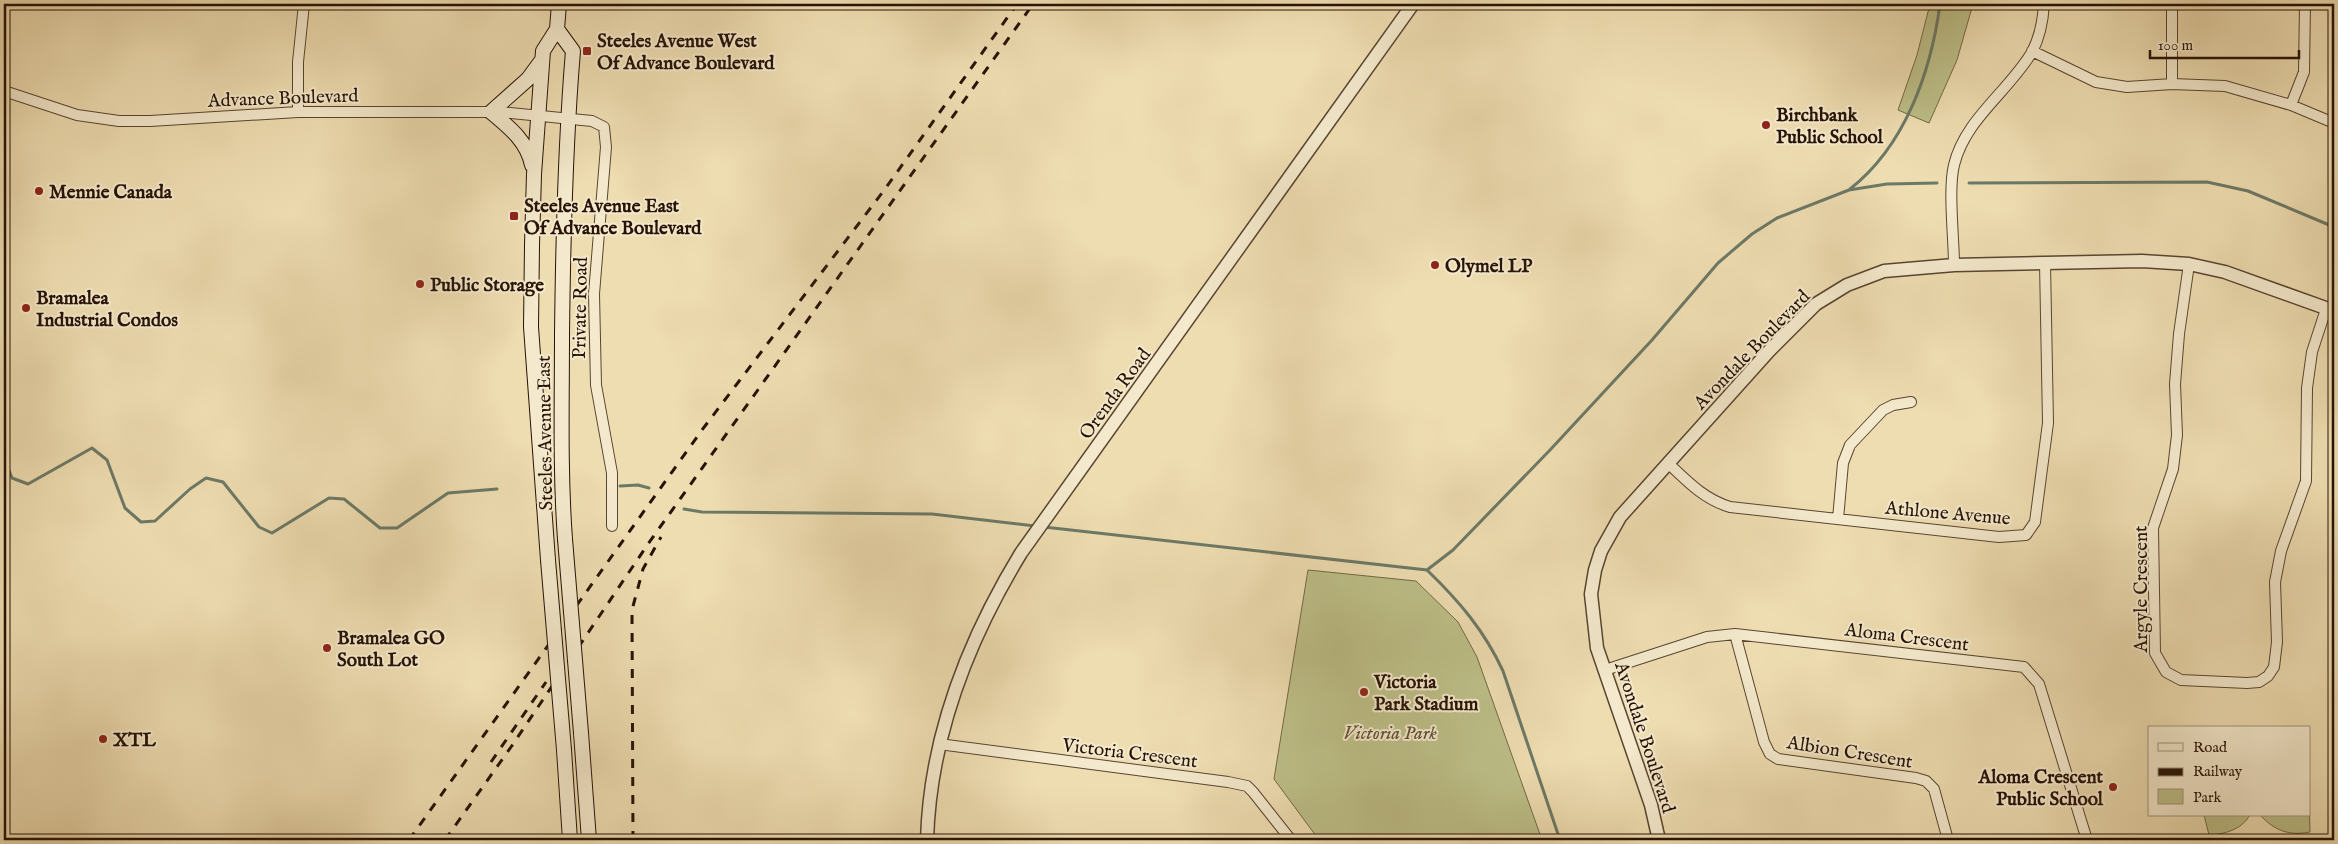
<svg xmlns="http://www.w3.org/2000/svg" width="2338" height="844" font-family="'IM FELL English',serif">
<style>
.green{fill:#bdbf88;stroke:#726847}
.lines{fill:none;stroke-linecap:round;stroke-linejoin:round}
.stream{stroke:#6c7966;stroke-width:3}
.minor-casing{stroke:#584531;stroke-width:12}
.tertiary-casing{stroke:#584531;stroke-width:15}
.secondary-casing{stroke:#261206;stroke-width:16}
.minor{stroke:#f4e9cc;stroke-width:10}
.tertiary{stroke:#f4e9cc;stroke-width:12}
.secondary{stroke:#f4e9cc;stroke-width:14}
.rail{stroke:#261206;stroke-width:3;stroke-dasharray:9 9;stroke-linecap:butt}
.secondary-bridge-casing{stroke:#261206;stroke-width:16;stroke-linecap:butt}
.secondary-bridge{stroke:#f4e9cc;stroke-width:14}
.poi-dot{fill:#8f2418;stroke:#f4e9cc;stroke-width:2}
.labels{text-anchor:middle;stroke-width:4;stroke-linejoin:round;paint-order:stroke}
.poi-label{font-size:19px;font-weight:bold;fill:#261206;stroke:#f4e9cc;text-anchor:start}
.street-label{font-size:19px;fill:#261206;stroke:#f4e9cc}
.park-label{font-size:19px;font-style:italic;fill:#5b4f34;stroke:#f4e9cc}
</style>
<rect width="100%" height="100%" fill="#eeddb1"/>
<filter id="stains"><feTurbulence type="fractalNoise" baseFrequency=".004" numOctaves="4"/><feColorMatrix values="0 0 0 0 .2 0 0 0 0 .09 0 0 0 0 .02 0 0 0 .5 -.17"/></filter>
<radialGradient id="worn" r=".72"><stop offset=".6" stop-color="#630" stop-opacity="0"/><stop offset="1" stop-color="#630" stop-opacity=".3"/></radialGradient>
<path class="green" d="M1930,4H1973L1957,60L1929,123L1898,110L1917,55Z
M1308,570L1416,581L1458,622L1477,657L1542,840H1319L1274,779Z
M2309,793L2310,832C2289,836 2275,831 2260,815H2309Z
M2204,815H2250C2241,830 2225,834 2209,835Z"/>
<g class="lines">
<path class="stream" d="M1969,183L2207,182L2248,191L2334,227
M1850,189C1905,146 1931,72 1940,4
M4,458L12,478L28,484L92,448L107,460L125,508L141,522L155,521L190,489L206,478L223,482L259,527L272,533L329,498L344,499L380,528H397L448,493L497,489
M620,486L638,485L649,488
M684,509L702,512L932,514L1035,526
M1044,527L1427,570C1459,601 1484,630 1503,671L1560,840
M1427,570L1453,550L1550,450L1652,340L1718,263L1752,234L1777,218L1849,190L1887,184L1937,183"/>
<defs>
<path id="minor" d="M2172,4V84
M2032,51L2096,82L2127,87L2172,84L2225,86L2291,105L2334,123
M4,91L77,115L119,121H150L298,112H500L592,121L604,127L606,147L594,294L596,385L612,473V526
M2291,105L2304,72L2305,4
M298,112V62L304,4
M2189,264L2179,334L2175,384L2177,435L2173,469L2153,528L2155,653L2166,672L2181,680L2247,683L2259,682L2268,676L2274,667L2277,642L2275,582L2281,551L2306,481L2307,388L2312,352L2326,309
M1954,265C1954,239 1948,189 1954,165C1965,119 2009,91 2032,52C2040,37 2043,20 2044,4
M1668,463C1688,482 1704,499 1730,507L1999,537L2026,535L2035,522L2048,423L2045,263
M1838,519L1843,463L1850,445L1883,410L1893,405L1911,402
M1735,634L1764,742L1770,754L1778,759L1916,778L1926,781L1934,789L1948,840
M1605,670L1707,637L1735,634L2024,667L2039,684L2087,840
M939,744L1228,782L1247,786L1253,792L1291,840"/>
<path id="tertiary" d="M927,840C930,736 968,640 1021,553L1413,4
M1659,840L1651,805L1597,648L1591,594L1595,570L1601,551L1620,517L1769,351L1816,304L1847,285L1884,271L1954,265L2142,261L2189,264L2225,272L2334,311"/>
<path id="secondary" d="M557,29L573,51C565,146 563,240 562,335C562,403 560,471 565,539
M532,165C527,141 509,127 491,112L528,79L542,60
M548,560L531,327L532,245L534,174L543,51L557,29L559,4
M581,733L589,840
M564,750L570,840"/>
</defs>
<use href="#minor" class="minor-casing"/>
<use href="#tertiary" class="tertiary-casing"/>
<use href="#secondary" class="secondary-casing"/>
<use href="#minor" class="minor"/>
<use href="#tertiary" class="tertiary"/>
<use href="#secondary" class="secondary"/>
<path class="rail" d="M491,762L546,682
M409,840L702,430L885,189L1017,4
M445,840L511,747L648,544L1033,4
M633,840L632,610L643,569L661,537"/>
<defs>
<path id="secondary-bridge" d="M565,539L581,733
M548,560L564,750"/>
</defs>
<use href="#secondary-bridge" class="secondary-bridge-casing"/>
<use href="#secondary-bridge" class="secondary-bridge"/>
</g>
<g class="poi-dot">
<rect x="582" y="46" width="10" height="10" rx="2.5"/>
<circle cx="1766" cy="125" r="5"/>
<circle cx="39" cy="191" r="5"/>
<rect x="509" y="211" width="10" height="10" rx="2.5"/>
<circle cx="1435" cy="265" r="5"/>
<circle cx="420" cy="284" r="5"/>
<circle cx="26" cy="308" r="5"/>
<circle cx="327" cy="648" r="5"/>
<circle cx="1364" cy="692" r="5"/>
<circle cx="103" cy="739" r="5"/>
<circle cx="2113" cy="787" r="5"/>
</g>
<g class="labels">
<g class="poi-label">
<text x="597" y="47">Steeles Avenue West<tspan x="597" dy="22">Of Advance Boulevard</tspan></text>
<text x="1776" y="121">Birchbank<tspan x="1776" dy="22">Public School</tspan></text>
<text x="49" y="198">Mennie Canada</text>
<text x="524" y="212">Steeles Avenue East<tspan x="524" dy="22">Of Advance Boulevard</tspan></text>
<text x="1445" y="272">Olymel LP</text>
<text x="430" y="291">Public Storage</text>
<text x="36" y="304">Bramalea<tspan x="36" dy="22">Industrial Condos</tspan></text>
<text x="337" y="644">Bramalea GO<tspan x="337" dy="22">South Lot</tspan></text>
<text x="1374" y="688">Victoria<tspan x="1374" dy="22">Park Stadium</tspan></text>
<text x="113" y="746">XTL</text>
<text x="2103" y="783" text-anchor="end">Aloma Crescent<tspan x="2103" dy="22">Public School</tspan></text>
</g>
<g class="street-label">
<text transform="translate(283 97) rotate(-2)" y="7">Advance Boulevard</text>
<text transform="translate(579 308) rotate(-89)" y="7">Private Road</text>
<text transform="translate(1751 349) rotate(-46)" y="7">Avondale Boulevard</text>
<text transform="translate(1114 393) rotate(-54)" y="7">Orenda Road</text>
<text transform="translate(544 433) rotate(-91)" y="7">Steeles Avenue East</text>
<text transform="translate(1948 512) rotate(5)" y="7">Athlone Avenue</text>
<text transform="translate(2140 589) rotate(-90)" y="7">Argyle Crescent</text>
<text transform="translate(1907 636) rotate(7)" y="7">Aloma Crescent</text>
<text transform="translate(1646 737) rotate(72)" y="7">Avondale Boulevard</text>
<text transform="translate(1850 751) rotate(9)" y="7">Albion Crescent</text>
<text transform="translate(1130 752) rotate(7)" y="7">Victoria Crescent</text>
</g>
<g class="park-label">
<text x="1390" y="739">Victoria Park</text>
</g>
</g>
<rect width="2338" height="844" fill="none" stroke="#eeddb1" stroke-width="20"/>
<rect x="5" y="5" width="2328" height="834" fill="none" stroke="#261206" stroke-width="2.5"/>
<rect x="10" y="10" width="2318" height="824" fill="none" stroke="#261206"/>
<rect x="2148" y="726" width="162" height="90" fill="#f4e9cc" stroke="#a2937d"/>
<rect x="2158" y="743" width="25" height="8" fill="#f4e9cc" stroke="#a2937d"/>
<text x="2193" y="752" font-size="15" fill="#261206">Road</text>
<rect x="2158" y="768" width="25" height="8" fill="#261206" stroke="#a2937d"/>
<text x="2193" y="776" font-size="15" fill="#261206">Railway</text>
<rect x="2158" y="789" width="25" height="15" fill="#bdbf88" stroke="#a2937d"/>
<text x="2193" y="802" font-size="15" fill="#261206">Park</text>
<path d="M2150 50v8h149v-8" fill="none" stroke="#261206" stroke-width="2.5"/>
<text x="2158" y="50" font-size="15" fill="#261206" stroke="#f4e9cc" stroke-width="4" paint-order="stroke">100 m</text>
<rect width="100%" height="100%" filter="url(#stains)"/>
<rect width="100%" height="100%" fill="url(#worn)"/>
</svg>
